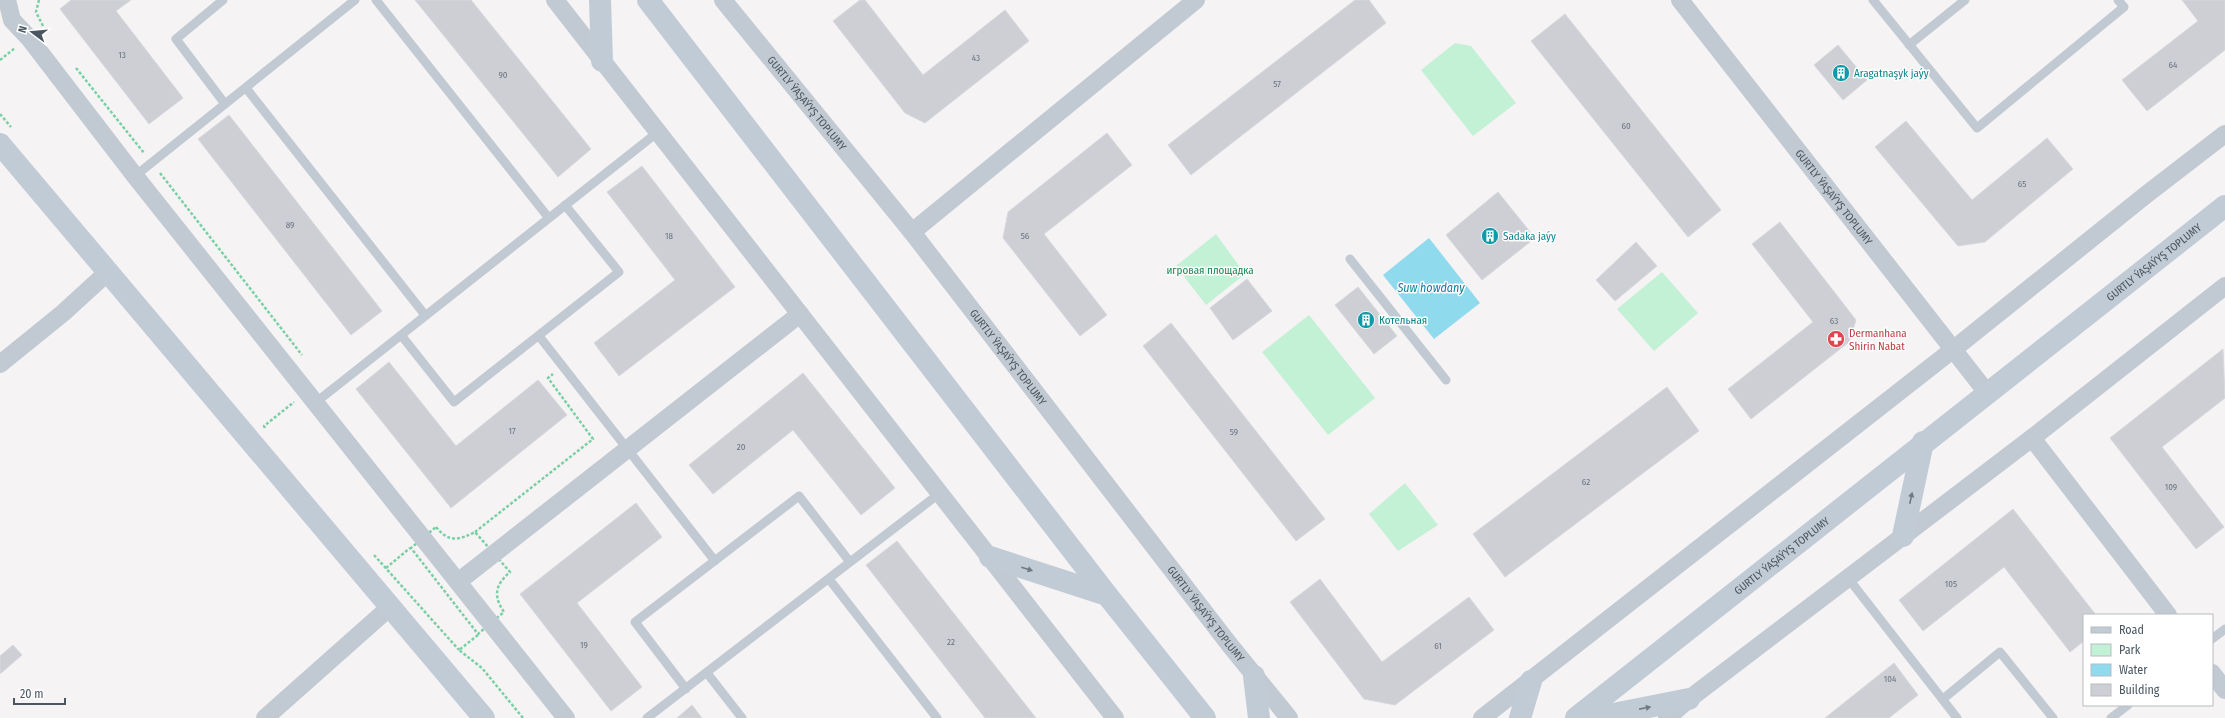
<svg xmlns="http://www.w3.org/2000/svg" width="2225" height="718" font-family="'Fira Sans Condensed',sans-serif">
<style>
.green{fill:#c3f1d5}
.water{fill:#90daee}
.building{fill:#cdcfd5;stroke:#d7d9de}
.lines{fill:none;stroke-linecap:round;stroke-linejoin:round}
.path{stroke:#7ad0a6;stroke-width:2.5;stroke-dasharray:3 2;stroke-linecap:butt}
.lane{stroke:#c1cad2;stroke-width:9}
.street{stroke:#c1cad2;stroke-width:18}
.secondary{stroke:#c1cbd6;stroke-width:22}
.oneway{fill:#6e7984}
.labels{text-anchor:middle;stroke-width:3;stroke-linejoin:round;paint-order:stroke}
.number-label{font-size:9px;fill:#6b747e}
.culture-label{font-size:11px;fill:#0d838f;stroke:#fff;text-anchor:start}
.street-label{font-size:11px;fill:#4a5661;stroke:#fff}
.park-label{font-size:11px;fill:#17864f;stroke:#fff}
.health-label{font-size:11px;fill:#be3a42;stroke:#fff;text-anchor:start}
.water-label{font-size:12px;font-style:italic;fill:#0c7c9b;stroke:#fff}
</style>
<rect width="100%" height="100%" fill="#f5f3f3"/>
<path class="green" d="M1455,43L1471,46L1516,103L1473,136L1421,70Z
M1216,234L1245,274L1206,305L1176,266Z
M1662,272L1698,313L1654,351L1617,309Z
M1309,315L1375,398L1328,435L1262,352Z
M1405,483L1438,525L1398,551L1369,514Z"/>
<path class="water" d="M1429,238L1480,303L1434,339L1383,275Z"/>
<path class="building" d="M71,0H131L116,11L183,98L149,124L60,9Z
M415,0H471L591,149L558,177Z
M860,0H865L923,75L1005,10L1029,41L925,123L905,113L833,21Z
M1355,0H1369L1386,23L1191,175L1168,145Z
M2182,0H2225V50L2147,111L2122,80L2198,21Z
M1565,14L1721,210L1688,237L1531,41Z
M1838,45L1867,80L1843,100L1814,65Z
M229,115L382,311L351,335L198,139Z
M1906,121L1972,200L2047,138L2073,169L1985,242L1958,246L1875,147Z
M1107,133L1132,165L1044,234L1107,315L1080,336L1003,238L1008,212Z
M642,166L735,287L619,376L594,343L675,280L607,192Z
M1498,192L1535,238L1482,280L1446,235Z
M1780,222L1856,320L1849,342L1751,419L1728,389L1813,322L1752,244Z
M1636,242L1657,266L1615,301L1596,280Z
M1247,279L1272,311L1233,340L1210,308Z
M1358,287L1397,336L1374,354L1335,305Z
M1171,323L1325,519L1296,541L1143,346Z
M2223,349L2225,398L2162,447L2224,527L2196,549L2110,438Z
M389,362L456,446L538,380L567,415L451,508L356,389Z
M803,373L895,488L861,515L793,430L713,494L689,465Z
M1667,387L1699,431L1505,577L1473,534Z
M636,503L662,537L577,603L642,687L611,711L520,594Z
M2013,509L2096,615H2084V641L2070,652L2004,567L1923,631L1899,600Z
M897,541L1036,718H985L866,565Z
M1320,579L1382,662L1469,597L1494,630L1395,705L1364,699L1290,602Z
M13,645L22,655L0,674V656Z
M1894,663L1918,695L1889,718H1825Z
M692,705L702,718H677Z"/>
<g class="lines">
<path class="path" d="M39,0L36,12L43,26
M0,60L15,48
M76,68L144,153
M0,114L11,127
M160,173L302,355
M265,428L264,426L294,402
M436,527C449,543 459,540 475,532L510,572C495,585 493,596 504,612L478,634L411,548Z
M475,532L593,439L548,378L553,374
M374,555L459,650
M386,568L410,548
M478,635L459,650L482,668L523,718"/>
<path class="lane" d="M223,0L176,39L225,104
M376,0L548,217
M1873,0L1977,128L2124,7L2118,0
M1909,45L1965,0
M246,88L425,315
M135,176L355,0
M1350,259L1446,380
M401,335L454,402L619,272L565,205
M539,336L715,561
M315,403L658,132
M1848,578L1957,718
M829,579L937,718
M2212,639L2225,629
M707,673L742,718
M686,689L635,622L799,496L850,562
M1943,699L2000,652L2053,718
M647,718L940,493
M2111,718L2128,705"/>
<g class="street">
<path d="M7,0L12,20L29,38L135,176L566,718"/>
<path d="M555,0L1115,718"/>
<path id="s1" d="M723,0L912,232L1229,644L1289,718"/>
<path id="s2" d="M1680,0L1988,394"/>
<path d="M912,232L1196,0"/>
<path d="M0,364L63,313L109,271"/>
<path d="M2032,438L2168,615"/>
<path d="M459,581L800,314"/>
<path d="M2212,673L2225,690"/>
<path d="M265,718L390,607"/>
<path d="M1482,718L1955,348L2147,194L2225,134"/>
<path d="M1667,718L1689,699L2032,438L2225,286"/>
</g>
<g class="secondary">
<path d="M600,0L602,61"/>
<path d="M648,0L1107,595L1205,718"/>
<path d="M0,144L484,718"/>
<path d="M1903,536L1923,442"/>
<path d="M990,557L1107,595"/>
<path d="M1254,676L1259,718"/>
<path d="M1520,718L1531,681"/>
<path id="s3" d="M1576,718L2225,206"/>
<path d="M1593,718L1689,699"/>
</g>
</g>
<defs><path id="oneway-solid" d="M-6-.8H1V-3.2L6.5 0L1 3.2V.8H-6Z"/></defs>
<g class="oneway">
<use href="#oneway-solid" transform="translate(1911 498) rotate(-78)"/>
<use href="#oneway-solid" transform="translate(1027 569) rotate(18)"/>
<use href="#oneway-solid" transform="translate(1645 708) rotate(-11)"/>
</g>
<defs>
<symbol id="building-disc" viewBox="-11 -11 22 22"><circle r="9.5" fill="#0f9aa8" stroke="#fff"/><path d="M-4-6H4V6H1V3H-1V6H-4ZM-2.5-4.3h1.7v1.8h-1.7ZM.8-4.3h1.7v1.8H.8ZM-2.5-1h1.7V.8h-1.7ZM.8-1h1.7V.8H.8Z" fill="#fff"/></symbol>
<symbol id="pharmacy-disc" viewBox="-11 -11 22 22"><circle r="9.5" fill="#e0444e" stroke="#fff"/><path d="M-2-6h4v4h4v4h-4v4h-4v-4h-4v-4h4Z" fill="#fff"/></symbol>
</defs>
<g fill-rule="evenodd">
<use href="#building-disc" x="1831" y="63" width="20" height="20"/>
<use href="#building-disc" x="1480" y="226" width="20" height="20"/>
<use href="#building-disc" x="1356" y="310" width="20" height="20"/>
<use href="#pharmacy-disc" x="1826" y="329" width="20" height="20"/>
</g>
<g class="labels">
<g class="number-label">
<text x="122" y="58">13</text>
<text x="976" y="61">43</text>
<text x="2173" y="68">64</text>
<text x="503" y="78">90</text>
<text x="1277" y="87">57</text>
<text x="1626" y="129">60</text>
<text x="2022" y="187">65</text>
<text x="290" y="228">89</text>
<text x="669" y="239">18</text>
<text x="1025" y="239">56</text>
<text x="1834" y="324">63</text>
<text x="512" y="434">17</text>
<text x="1234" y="435">59</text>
<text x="741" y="450">20</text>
<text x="1586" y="485">62</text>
<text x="2171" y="490">109</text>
<text x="1951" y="587">105</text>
<text x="951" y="645">22</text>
<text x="584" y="648">19</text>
<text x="1438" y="649">61</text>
<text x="1890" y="682">104</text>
</g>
<g class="culture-label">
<text x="1854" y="77">Aragatnaşyk jaýy</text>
<text x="1503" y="240">Sadaka jaýy</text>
<text x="1379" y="324">Котельная</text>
</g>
<g class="street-label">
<text dy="4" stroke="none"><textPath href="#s1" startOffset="133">GURTLY ÝAŞAÝYŞ TOPLUMY</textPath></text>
<text dy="4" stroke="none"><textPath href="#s2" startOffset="250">GURTLY ÝAŞAÝYŞ TOPLUMY</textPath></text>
<text dy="4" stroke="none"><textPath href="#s3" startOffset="736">GURTLY ÝAŞAÝYŞ TOPLUMY</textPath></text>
<text dy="4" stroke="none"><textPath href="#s1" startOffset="457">GURTLY ÝAŞAÝYŞ TOPLUMY</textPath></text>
<text dy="4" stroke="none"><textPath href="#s3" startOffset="262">GURTLY ÝAŞAÝYŞ TOPLUMY</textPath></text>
<text dy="4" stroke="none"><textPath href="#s1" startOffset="781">GURTLY ÝAŞAÝYŞ TOPLUMY</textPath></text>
</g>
<g class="park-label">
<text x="1210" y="274">игровая площадка</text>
</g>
<g class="health-label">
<text x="1849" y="337">Dermanhana<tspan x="1849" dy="13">Shirin Nabat</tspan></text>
</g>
<g class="water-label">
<text x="1431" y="292">Suw howdany</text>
</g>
</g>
<rect x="2083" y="614" width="130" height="92" fill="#ffffff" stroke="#b7bbc0"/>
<rect x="2091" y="627" width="20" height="6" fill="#c1cbd6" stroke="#b7bbc0"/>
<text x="2119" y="634" font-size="12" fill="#4a5661">Road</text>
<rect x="2091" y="644" width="20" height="12" fill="#c3f1d5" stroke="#b7bbc0"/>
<text x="2119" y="654" font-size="12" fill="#4a5661">Park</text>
<rect x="2091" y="664" width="20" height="12" fill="#90daee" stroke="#b7bbc0"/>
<text x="2119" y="674" font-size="12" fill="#4a5661">Water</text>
<rect x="2091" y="684" width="20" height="12" fill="#cdcfd5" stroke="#b7bbc0"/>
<text x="2119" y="694" font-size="12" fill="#4a5661">Building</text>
<g transform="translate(32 32) rotate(286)" stroke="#ffffff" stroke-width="3" paint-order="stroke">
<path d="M0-3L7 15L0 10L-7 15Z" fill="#4a5661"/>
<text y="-6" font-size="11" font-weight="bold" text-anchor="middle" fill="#4a5661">N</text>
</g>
<path d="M14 698v6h51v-6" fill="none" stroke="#4a5661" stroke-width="2"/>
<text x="20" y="698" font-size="12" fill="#4a5661" stroke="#ffffff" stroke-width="3" paint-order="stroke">20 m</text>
</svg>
